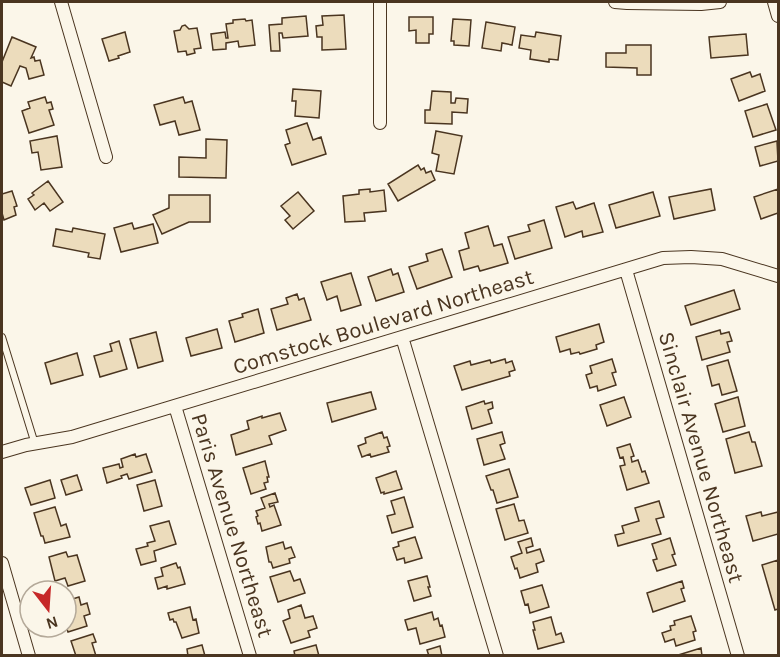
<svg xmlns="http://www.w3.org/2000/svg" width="780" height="657" font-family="Karla,sans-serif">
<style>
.building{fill:#ecdcbc;stroke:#4a3520;stroke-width:1.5}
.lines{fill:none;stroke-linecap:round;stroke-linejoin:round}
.lane-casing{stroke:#4a3520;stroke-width:8}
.street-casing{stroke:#4a3520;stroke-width:14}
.lane{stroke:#fbf6e9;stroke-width:6}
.street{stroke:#fbf6e9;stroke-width:12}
.labels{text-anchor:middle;stroke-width:4.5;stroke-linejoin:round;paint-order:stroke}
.street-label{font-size:22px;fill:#4a3520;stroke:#fbf6e9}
</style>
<rect width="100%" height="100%" fill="#fbf6e9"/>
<path class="building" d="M344,15L346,49L322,50V37H317L316,26L323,25L322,16Z
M306,16L308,36L283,38L282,33H279L280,51H271L269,25L282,24V18Z
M409,17H433V34H429V43H416V30L409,31Z
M245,19L246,21L252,20L255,45L239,47L238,41L226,43V49L213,50L211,34L225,32L226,38H228L226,24L233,23V20Z
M453,19L471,20L469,46L454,45V41H451Z
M486,22L515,27L512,45L502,43L501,51L482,48Z
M185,25L189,29L197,28L201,48L194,49L195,53L187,55L186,51L178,52L174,31L180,30L182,26Z
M125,32L130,52L118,56L119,58L109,61L102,39Z
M536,32L561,36L558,60L549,59V62L530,59L531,50L519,48L521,35L535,37Z
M746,34L748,55L711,58L709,37Z
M12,37L36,47L31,58L34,57L35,61L40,60L44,75L29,79L26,68L20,66L11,86L2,82V62Z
M626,45H651V75H637V68L606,67V53H626Z
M750,72L752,77L760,74L765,91L739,101L731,79Z
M293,89L321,91L319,118L295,116L296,101H292Z
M432,91L451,92V103H455L456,98L468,99L467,113L452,112V124L425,123V110H430Z
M45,97L47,103L51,102L53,109L49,110L54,125L29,133L22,111L30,108L28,102Z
M183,97L185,103L192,101L200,130L179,135L175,121L160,125L154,105Z
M767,104L776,130L753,137L745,111Z
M307,123L313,140L321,137L326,154L292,165L285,145L290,143L286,130Z
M436,131L462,136L454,174L436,171L439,155L432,153Z
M57,136L62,167L41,170L38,152L32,153L30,141Z
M206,139L227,140L226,178L179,177V157L206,158Z
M777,141L778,161L760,166L755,147Z
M418,165L421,170L424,168L426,173L431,171L435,180L398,201L388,184Z
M48,181L63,202L50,211L44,203L35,210L28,199L34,195L32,193Z
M370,189V192L384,190L386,211L364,213L365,221L345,222L343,196L359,194V190Z
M711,189L715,210L674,219L669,197Z
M778,189V213L761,219L754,197Z
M12,191L17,206L14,207L16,215L4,220L2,213V194Z
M298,192L314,211L293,229L285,220L290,216L281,206Z
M653,192L660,216L616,228L609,205Z
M169,195H210V222H189L162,234L153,215L169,208Z
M573,202L576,209L594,203L603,232L583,237L582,231L565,237L556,207Z
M544,220L552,248L515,259L508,237L530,231L528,225Z
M132,223L134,229L153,224L158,243L121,252L114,228Z
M488,226L494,246L502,244L508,263L480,271L478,266L464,270L459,251L469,248L465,233Z
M73,228L105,234L100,259L88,257L89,253L53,246L56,229L72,232Z
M442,249L452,277L417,289L409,267L428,261L426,254Z
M391,269L393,275L398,273L404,292L376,301L368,277Z
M351,273L361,305L341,311L337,296L327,300L321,282Z
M734,290L740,309L691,325L685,306Z
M297,294L299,300L304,298L311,320L277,330L271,309L288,304L286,298Z
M258,309L264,333L235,342L229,321L243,317L242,314Z
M599,324L604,342L596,345L597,349L580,354L579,352L571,354L570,349L560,352L556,337Z
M217,329L222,348L191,356L186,338Z
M720,330L721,334L729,332L732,341L727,342L730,352L702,360L696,337Z
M156,332L163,361L138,368L130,339Z
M119,341L127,369L100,377L94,356L112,351L110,344Z
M77,353L83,375L51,384L45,363Z
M505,359L506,363L512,361L515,370L509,372L510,376L462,390L454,366L470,361L471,365L490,360L491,363Z
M612,359L616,372L612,373L616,385L598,391L597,386L590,388L586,375L592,373L590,366Z
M728,360L737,391L722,395L719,384L712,386L707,366Z
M371,392L376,409L332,422L327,403Z
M624,397L631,417L607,426L600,405Z
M738,397L745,426L723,432L715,404Z
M484,401L485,404L492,402L493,408L488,410L492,423L472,429L466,407Z
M280,413L286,430L269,436L272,444L236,455L231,435L249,429L247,421L262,416V418Z
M382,432L384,438L387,437L390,446L387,447L389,452L371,457L370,454L362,457L358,446L366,443L365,438Z
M502,432L505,443L500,445L505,459L484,465L477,439Z
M749,432L752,442H755L762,466L735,473L726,439Z
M630,444L634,456L631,457L632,462L638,460L642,472L645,471L649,483L627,490L620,466L625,465L623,457L620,458L617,448Z
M135,454L136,457L146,454L152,472L129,479L127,474L121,476L122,478L107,483L103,468L119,464L120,468L123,467L121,459Z
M265,461L269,477H267L268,482L264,483L266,489L251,494L243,468Z
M509,469L518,497L497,503L493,490H491L486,476Z
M396,471L402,489L384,494V492L381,493L376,478Z
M77,475L82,490L66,495L61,480Z
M50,480L55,498L31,505L25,488Z
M155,480L162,506L144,511L137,485Z
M275,493L278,502L269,504L270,507L274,505L281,525L262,531L260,523L258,524L256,517L258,516L256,511L265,508L261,498Z
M404,497L413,527L392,533L387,516L395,514L391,501Z
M659,501L664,517L656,519L661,534L618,546L615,535L624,533L622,526L639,521L635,508Z
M514,504L519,521L524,520L528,533L505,540L496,509Z
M55,507L61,526L66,524L70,537L45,543L43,536H41L34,513Z
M761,512L762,516L778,512V534L753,541L746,516Z
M169,521L176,544L154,551L156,561L141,565L136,549L148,546L147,543L155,541L150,526Z
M415,537L422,558L405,563L404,558L397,560L393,548L399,546L398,542Z
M531,538L533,546L526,548L527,553L540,549L544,561L536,564L538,572L520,578L517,568L515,569L511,557L522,553L518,542Z
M670,538L675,554L672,555L676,565L657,571L653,560L657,559L652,544Z
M283,542L285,549L291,547L295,557L289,559L290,563L273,568L271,562H269L266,547Z
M66,552L68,557L77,555L85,581L68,586L65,578L55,581L49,557Z
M778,560V609L775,610L762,565Z
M176,563L178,568L180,567L185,584L167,589V586L158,589L155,578L163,576L161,568Z
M290,571L294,581L300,579L305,593L278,602L270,577Z
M427,576L430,587H428L431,596L414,601L408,581Z
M682,581L684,588L681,589L685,601L653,612L647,593Z
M542,585L549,607L530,613L528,604L525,605L521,591Z
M79,597L81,605L87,603L90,614L84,616L87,626L68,632L66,626V601Z
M301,605L305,618L313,616L317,628L308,631L310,637L291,643L283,621L290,618L288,610Z
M190,607L193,620L196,619L199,633L182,638L176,622H174L173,619L170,620L168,613Z
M432,612L434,620L438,618L440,626L442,625L445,637L420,644L416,628L408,630L405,620Z
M691,616L696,631L693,632L695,640L676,646L674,639L665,642L662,633L671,630L670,626L675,625L674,621Z
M551,617L556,635L561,633L564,642L538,649L533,630H535L533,622Z
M93,634L96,642L92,643L96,656H76L71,641Z
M202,645L205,656H188L187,649Z
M316,645L319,656H295L294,651Z
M440,646L442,656H429L427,650Z
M701,648L702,656H675Z"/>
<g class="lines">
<defs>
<path id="lane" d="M2,337L35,444"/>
<path id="street" d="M61,2L106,157
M380,2V123
M615,2L627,3L701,4L720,2
M774,2L778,16
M626,270L738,656
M402,337L497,656
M175,406L250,656
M2,452L26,445L72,437L663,258L691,257L722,259L778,276
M2,563L29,656"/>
</defs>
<use href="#lane" class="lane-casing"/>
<use href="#street" class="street-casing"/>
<use href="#lane" class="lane"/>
<use href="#street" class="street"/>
</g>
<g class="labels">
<g class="street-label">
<text transform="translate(383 321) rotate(-17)" y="8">Comstock Boulevard Northeast</text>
<text transform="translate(702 457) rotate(74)" y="8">Sinclair Avenue Northeast</text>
<text transform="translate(233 525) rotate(73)" y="8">Paris Avenue Northeast</text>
</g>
</g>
<rect width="780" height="657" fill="none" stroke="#4a3520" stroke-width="6"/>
<g transform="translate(48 609) rotate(163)"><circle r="28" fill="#fbf6e9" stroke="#b4a999" stroke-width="1.5"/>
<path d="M0-4.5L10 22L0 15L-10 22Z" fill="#c62828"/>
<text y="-9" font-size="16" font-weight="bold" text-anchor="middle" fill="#4a3520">N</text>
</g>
</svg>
